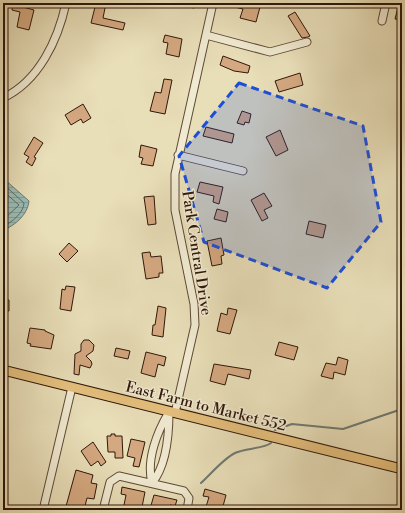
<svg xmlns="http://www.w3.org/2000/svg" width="405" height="513" font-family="'Libre Bodoni',serif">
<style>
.water{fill:url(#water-rules);stroke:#6e7971}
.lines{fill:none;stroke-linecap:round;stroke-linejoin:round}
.shore{stroke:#646960;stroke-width:1}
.stream{stroke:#6e7971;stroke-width:2}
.building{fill:#d4a880;stroke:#30170a}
.minor-casing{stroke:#5e4936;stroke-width:9}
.major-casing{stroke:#30170a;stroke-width:11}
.minor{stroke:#f0ead1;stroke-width:7}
.major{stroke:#e4bf7c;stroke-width:9}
.marked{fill:#1d4ed8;fill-opacity:0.2;stroke:#1d4ed8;stroke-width:3;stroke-dasharray:8 5;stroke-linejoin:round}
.labels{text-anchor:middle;stroke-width:3;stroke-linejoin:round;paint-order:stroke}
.street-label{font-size:15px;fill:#30170a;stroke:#f0ead1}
</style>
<defs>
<pattern id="water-rules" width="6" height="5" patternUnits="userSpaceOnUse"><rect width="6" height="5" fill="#98bbb5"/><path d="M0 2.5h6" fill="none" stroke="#83a09a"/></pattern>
</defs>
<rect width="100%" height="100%" fill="#e8deb8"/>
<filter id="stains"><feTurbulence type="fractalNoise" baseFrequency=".005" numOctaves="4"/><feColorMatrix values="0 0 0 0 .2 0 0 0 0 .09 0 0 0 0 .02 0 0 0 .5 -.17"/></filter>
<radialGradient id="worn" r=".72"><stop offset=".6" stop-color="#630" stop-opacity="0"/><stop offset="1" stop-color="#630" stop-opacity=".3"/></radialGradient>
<path class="water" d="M3,178L29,201C28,214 15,226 3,230Z"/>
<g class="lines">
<path class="shore" d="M3,184L24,203C24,212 12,223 3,226
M3,191L19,205L3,220"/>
<path class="stream" d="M275,430L292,424L343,429L402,409
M201,483C211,474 223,459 235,453C245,448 263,449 271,443"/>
</g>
<path class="building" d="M13,3H24L23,7L34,10L29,30L17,27L20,12L12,10Z
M96,3H106L103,18L125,23L123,30L91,23Z
M181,3H195L194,8L180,5Z
M226,3H245L260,7L256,22L240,18L243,9L226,5Z
M399,3H402V20L395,19Z
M295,12L310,36L308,37L302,38L288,16Z
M165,35L182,39L179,57L166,54L168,43L163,42Z
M223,56L250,66L248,73L234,71L220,65Z
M300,73L303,85L279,92L275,81Z
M164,79L172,80L165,114L150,111L155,92L161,93Z
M83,104L91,118L83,123L81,119L71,125L65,115Z
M242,111L251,114L249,123L245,122L244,125L237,123Z
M206,127L234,134L232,143L203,136Z
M280,130L288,150L276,156L266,137Z
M34,137L43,143L34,157L36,158L32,166L26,162L29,157L24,154Z
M141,145L157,149L153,166L141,164L143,158L139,157Z
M200,182L223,187L219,204L213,202L214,196L197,192Z
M264,193L272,206L264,210L268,218L262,221L251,200Z
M154,196L156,224L148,225L144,197Z
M217,209L228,212L226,222L214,219Z
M309,221L326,225L323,238L306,234Z
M221,238L224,255L221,256L222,264L212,266L207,241Z
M69,243L78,251L67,262L59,254Z
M150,252L151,257L161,256L163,273H159V277L146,279L142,253Z
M66,286L75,287L71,311L60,309L62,289L65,290Z
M3,300H9V311H3Z
M158,306L166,308L163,337L152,335L153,325H155Z
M228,308L237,310L230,334L217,331L221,313L227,315Z
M30,328L45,330V331L54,335L51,349L30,346L31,344L27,343Z
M84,340H89L94,345L93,351L86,356L91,361L92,364L90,368L80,365L79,375L74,374L75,354L81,351V344Z
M279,342L298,347L294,360L275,355Z
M116,348L130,351L128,359L114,356Z
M146,352L166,357L164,366L158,364L155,377L141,373Z
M338,357L348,360L345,375L334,372L333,379L321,376L326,363L336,365Z
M214,364L251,370L249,379L228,374L225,385L210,381Z
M111,434H115V436H122L123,458H115V452H108L107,436H111Z
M131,439L145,442L139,467L133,466L135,458L127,456Z
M93,442L106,462L101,466L98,461L91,466L81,451Z
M76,470L93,475L91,483L97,484L94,499L87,498L84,510H65Z
M122,487L145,492L142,507L140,506L139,510H123L126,495L121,494Z
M205,489L226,495L222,510H205L209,497L203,496Z
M154,495L177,500L175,506L170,505L168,510L150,509Z"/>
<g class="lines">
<defs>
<path id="minor" d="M382,21L386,3
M206,35L270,52L307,42
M3,98C39,81 58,40 66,3
M178,155L243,171
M175,413L195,325L194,304L175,210V174L213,3
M152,483C146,460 157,432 169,412
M152,483C167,465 169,435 169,412
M43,510L72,387
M103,510L110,482L119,476L184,491L189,498L187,510"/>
<path id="major" d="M3,370L402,469"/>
</defs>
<use href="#minor" class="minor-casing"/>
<use href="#major" class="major-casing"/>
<use href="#minor" class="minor"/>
<use href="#major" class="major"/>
</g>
<path class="marked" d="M239,83L363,126L381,222L327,288L204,242L179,156Z"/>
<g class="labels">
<g class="street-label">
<text transform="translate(197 253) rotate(81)" y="5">Park Central Drive</text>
<text transform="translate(206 406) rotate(14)" y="5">East Farm to Market 552</text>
</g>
</g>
<rect width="405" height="513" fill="none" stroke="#e8deb8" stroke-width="16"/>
<rect x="4" y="4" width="397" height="505" fill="none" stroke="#30170a" stroke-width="2"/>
<rect x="8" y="8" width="389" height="497" fill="none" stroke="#30170a"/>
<rect width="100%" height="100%" filter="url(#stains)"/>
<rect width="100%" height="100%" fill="url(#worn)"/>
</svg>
